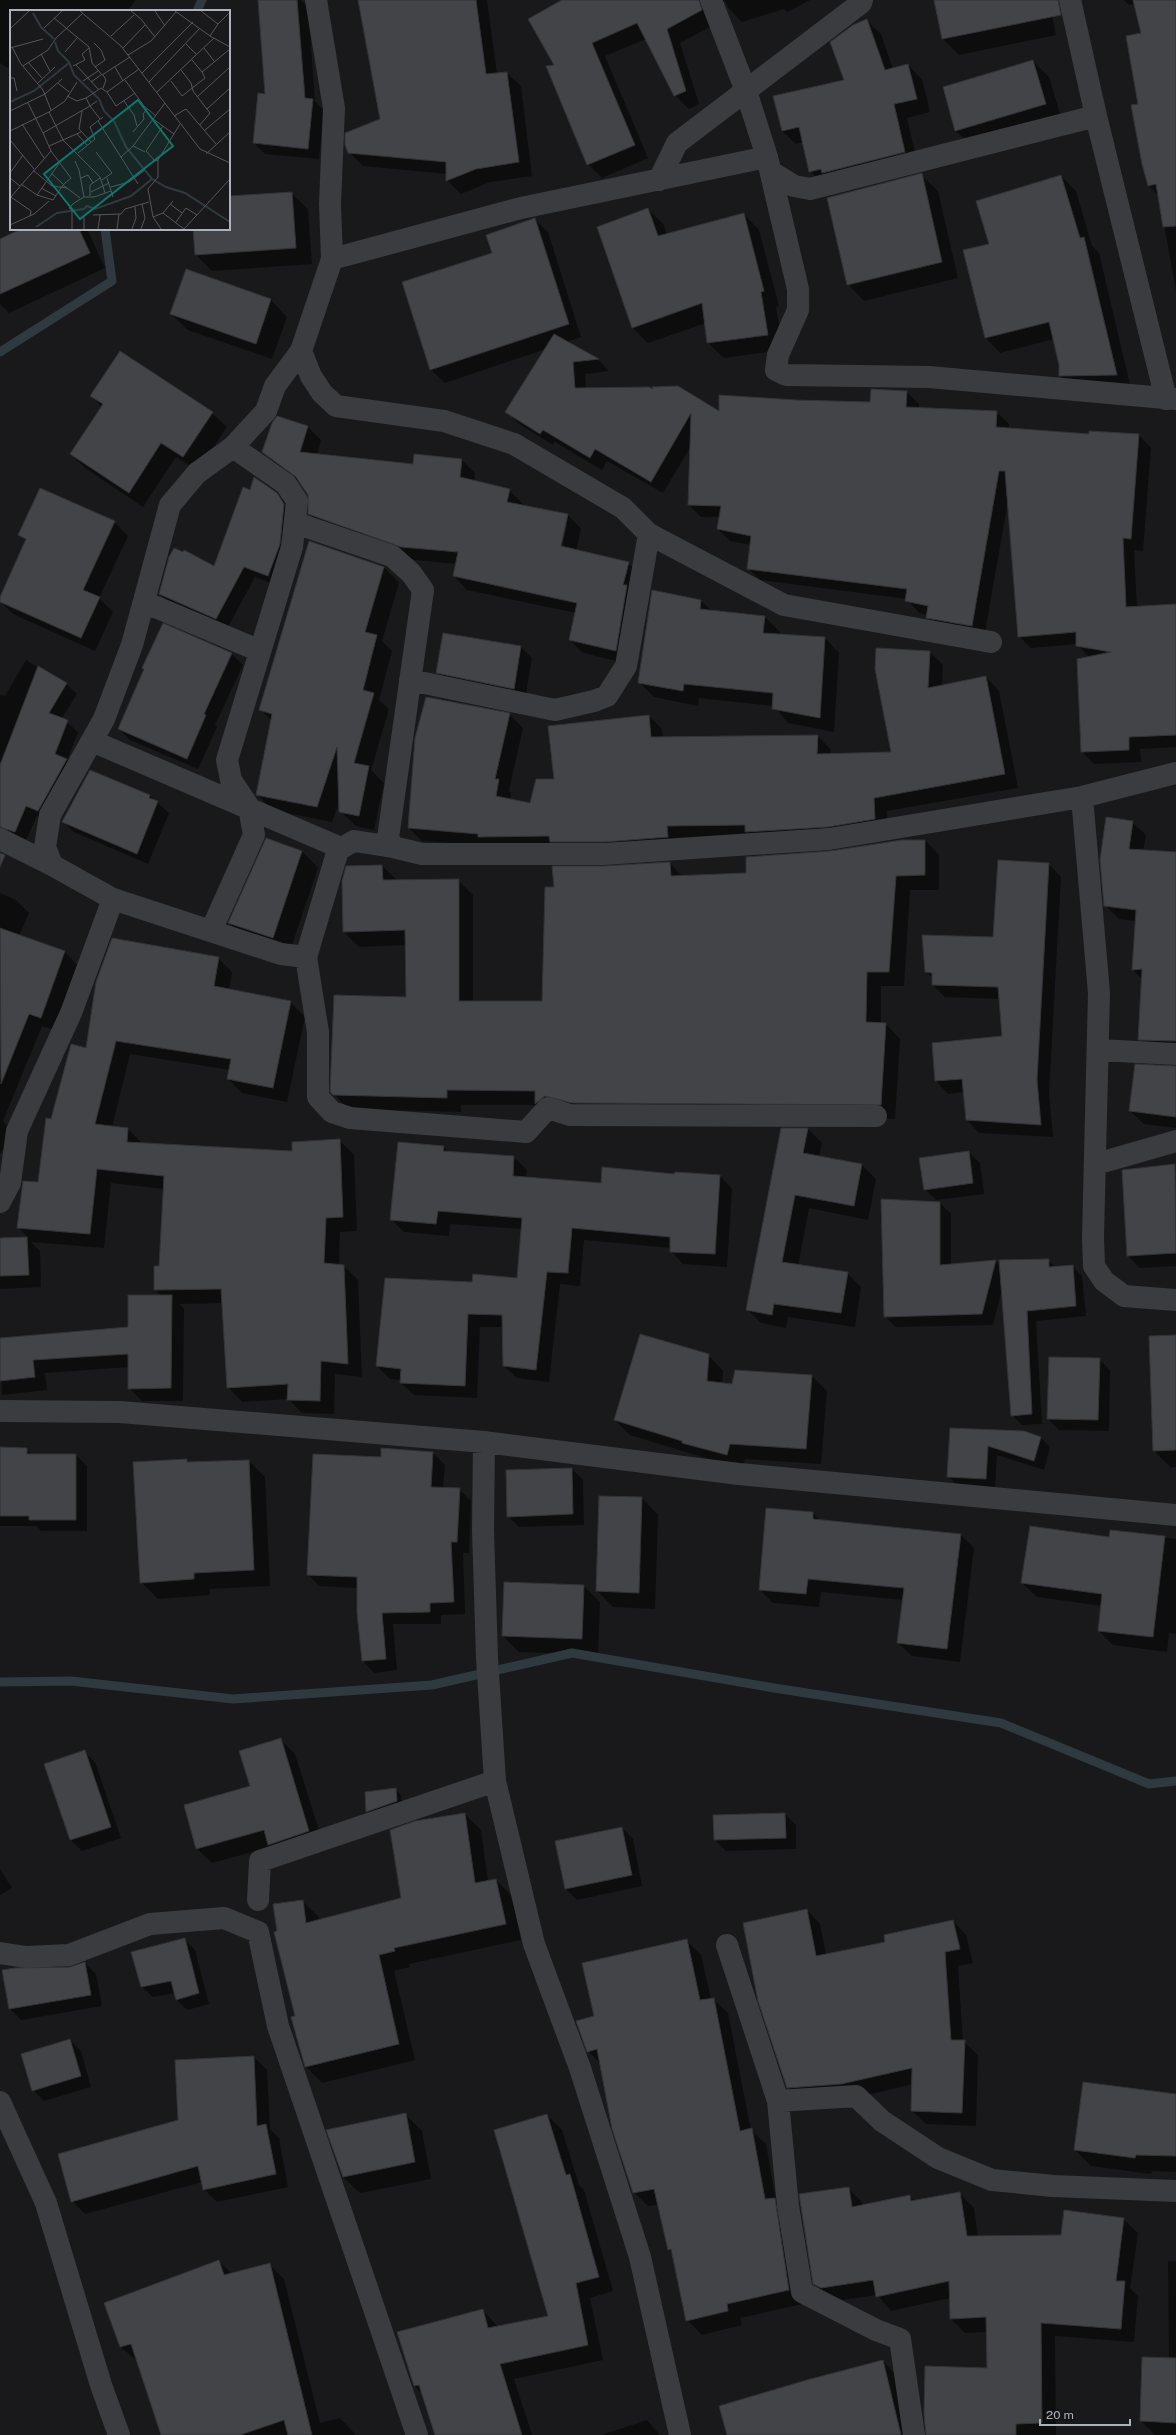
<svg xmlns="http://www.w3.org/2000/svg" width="1176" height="2435" font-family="'Public Sans',sans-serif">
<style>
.shadow{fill:#0007;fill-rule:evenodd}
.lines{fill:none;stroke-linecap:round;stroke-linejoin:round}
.stream{stroke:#2e3a40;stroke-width:9}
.building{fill:#434448;stroke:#333337}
.minor{stroke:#3a3c40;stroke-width:22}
.inset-river{fill:none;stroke:#2e3a40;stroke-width:2}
.inset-road{fill:none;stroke:#53565b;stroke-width:1}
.view{fill:#0f766e;fill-opacity:0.15;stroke:#0f766e;stroke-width:2}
.inset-edge{fill:none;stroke:#abb2bb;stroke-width:2}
</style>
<rect width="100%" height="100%" fill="#19191b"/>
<path class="shadow" d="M0,0H136L127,11H11V70L0,63Z
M259,0H301L308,7L315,101L324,111L319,159L265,154L254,143L266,95Z
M359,0H487L497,74L507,73L521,86L532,176L490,182L461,194L447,180V174L363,166L349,152L381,120Z
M564,0H810L787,12L784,9L742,22L729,9L725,1L715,5V24L680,43L699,104L689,109L675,95L646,39L605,56L648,158L602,178L588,164L556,66Z
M935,0H1049L1056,35L959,55L942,38Z
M1124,0H1176V291L1159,196L1149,186L1139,105L1142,34L1135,4L1129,5Z
M867,21L881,34L893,69L908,65L922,79L930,112L907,118L918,165L824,185L810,171L803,142L796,144L782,131L845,80Z
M1033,61L1049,77L1062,120L973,147L956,131Z
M921,175L938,191L958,278L864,301L848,284Z
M1061,176L1076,191L1092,246L1099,253L1131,389L1075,390L1060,376L1054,339L1000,353L986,338L990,245Z
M291,193L308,209L312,264L212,271L196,255L194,229H229V197Z
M648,209L664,225L667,234L744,214L759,230L779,306L776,307L783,350L724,358L708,343L706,323L648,343L633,328Z
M534,219L548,232L581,337L567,342L598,359L609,371L585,374L586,389L720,412L796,401L871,403L907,392L919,404V409L997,412L1009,424V429L1090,435H1139L1151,448L1143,551L1134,550L1137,607L1176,605V747L1140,749L1141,762L1094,764L1082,752L1089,657L1077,644L1031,648L1019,636L1008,501L984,638L939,630L927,617L928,615L919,613L907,599L760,580L748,568L751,545L730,541L718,529L720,517H701L689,505L691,446L663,493L607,461L602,470L555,442L553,445L519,424L507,412L546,349L445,383L431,370L493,254Z
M24,229H87L105,268L9,313L0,304V240Z
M271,300L287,317L272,359L188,330L171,314Z
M91,396L212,413L227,427L198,471L176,457L143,507L85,468L71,454L102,407Z
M278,417L308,427L321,440L317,455L414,465L462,460L475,473L474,482L509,490L523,504L522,506L568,515L581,529L576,551L628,563L642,577L629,664L583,653L570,640L576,613L467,590L454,576L457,564L415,560L323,527L309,514V494L302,484L277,465L263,452ZM565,524H567L561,551H559Z
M276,494L288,505L279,586L255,577L227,629L171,605L160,593L215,567Z
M114,522L128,536L99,598L113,612L95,651L13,614L0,601L26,541L20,535Z
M384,567L399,583L382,641L392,651L379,700L389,709L371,770L384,783L374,830L356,826L340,811V800L332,822L272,810L257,794L272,721L261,710Z
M653,591L701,601L712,611L765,617L780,632L779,635L825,638L839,653L834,732L788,723L774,706L699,698L698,706L654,697L639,682Z
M163,625L232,654L243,665L215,725L217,727L198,769L130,740L119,729Z
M521,647L532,658L525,699L448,683L437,672Z
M930,652L943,665L942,686L986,677L999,691L1018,788L887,811L888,832L681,850L489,846L422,841L409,828L509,714L523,728L509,790L511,793L510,800L531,804L555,780L649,716L662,729L663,738L818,736L831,750V755L892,753Z
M26,660L66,684L77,694L62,718L78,732L67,760L77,771L49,821L37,816L25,842L0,831V695L5,696Z
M150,796L169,813L148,864L74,832L63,821Z
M1132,822L1146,835L1143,851L1176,853V1054L1152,1053L1139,1039L1142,979L1133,970L1136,921L1119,919L1105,905Z
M925,840L939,855V890H910L904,986H881V1024H886L900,1039L895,1119L587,1117L538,1105H461V1112L348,1109L332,1092L407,998V945L359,947L344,932L343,882L347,867L382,866L397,880H458L473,895V1002H543L556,888L604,868L670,863L683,877L747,874L830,852Z
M302,851L318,868L289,954L246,939L229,923Z
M1049,864L1061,877L1049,1093L1053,1137L979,1133L967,1120L964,1092L948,1094L936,1081L933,1044L1003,1037L1000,999L945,997L933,985V978L926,972L994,938Z
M0,893L16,900L29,913L19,936L65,952L77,965L54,1030L42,1026L3,1121L14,1132L0,1154V985L4,974L0,973Z
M218,958L232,972L229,990L290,1002L305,1017L287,1102L242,1093L228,1079L230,1070L130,1054L112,1127L128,1129L142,1143L293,1152L339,1140L354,1155L357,1231L340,1232L339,1265L344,1266L358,1280L362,1377L335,1374L334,1414L302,1413L288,1399L242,1402L228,1387L223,1303L179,1304L184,1308L183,1401H142L129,1388V1367L45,1373L47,1390L2,1395L0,1339L129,1328L161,1296L155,1289L160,1267L164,1189L111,1183L104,1248L31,1242L40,1251L41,1287L0,1289V1239L29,1238L19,1228L39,1183L51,1120L86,1049Z
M1176,1067V1128L1144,1124L1130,1111Z
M808,1129L822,1143L819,1157L862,1165L876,1179L868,1220L809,1208L798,1266L847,1273L861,1287L855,1327L788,1317L786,1328L761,1323L747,1309Z
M443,1146L450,1153L514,1157L527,1170L526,1178L601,1184L675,1175L720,1176L732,1189L727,1267L683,1264L671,1251V1248L584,1240L580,1286L560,1284L549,1382L517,1378L504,1366L503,1327H480L477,1398L414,1395L401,1383V1380L390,1379L377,1366L473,1283L517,1279L522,1229L450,1224L449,1236L404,1232L391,1219Z
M969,1152L980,1163L984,1194L936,1200L925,1189Z
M1176,1164V1266L1140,1268L1128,1256L1123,1170Z
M940,1203L951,1214V1265L996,1261L1000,1266L1048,1260L1055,1267L1072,1266L1082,1276L1086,1316L1036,1321L1042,1424L1022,1425L1012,1415L1002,1290L993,1325L896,1327L885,1316Z
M1176,1336V1467H1170L1154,1451Z
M708,1355L723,1371L722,1384L733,1385L812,1376L827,1391L821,1464L745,1459L742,1469L630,1435L615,1420Z
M1099,1359L1110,1370L1109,1431L1059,1430L1048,1419Z
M951,1429L1041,1438L1050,1447L1044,1470L997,1455L995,1488L958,1486L948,1476Z
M0,1448L26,1449L32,1455H76L87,1466V1531H41L37,1526H0Z
M382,1449L433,1453L445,1465L443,1488L459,1489L471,1501L469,1553H463L465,1614L441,1615V1624H393L397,1670L374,1673L363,1661L358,1588L319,1586L308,1574L381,1458Z
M187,1460L190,1463L249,1461L265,1477L270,1586L210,1589V1595L158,1599L141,1582Z
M572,1469L583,1480L584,1525L519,1527L508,1516Z
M600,1497L642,1498L658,1515L655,1609L613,1607L597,1591Z
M767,1509L813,1513L821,1521L960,1534L974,1548L960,1662L912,1656L898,1643L903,1600L821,1592L819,1607L773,1603L760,1590Z
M1110,1531L1176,1539V1634L1169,1633L1167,1652L1113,1645L1099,1631L1102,1606L1037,1597L1022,1583L1110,1538Z
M584,1586L600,1602L598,1655L519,1652L503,1636Z
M281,1740L295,1754L324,1846L271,1847L212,1863L197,1849L185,1806L251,1787Z
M84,1752L95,1762L121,1838L82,1851L71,1840L46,1765Z
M395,1789L401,1795L402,1806L373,1816L367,1811Z
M465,1814L481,1830L488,1881L496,1880L512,1896L521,1940L409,1964L410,1967L394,1971L415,2060L322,2083L306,2067L293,2018L297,2017L278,1932L302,1901L319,1917V1921L402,1899Z
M785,1814L796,1825V1849L726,1851L715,1840Z
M622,1828L633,1839L642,1886L577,1900L566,1889L556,1842Z
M0,1869L12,1888L0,1895Z
M807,1910L820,1924L826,1955L887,1943L953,1921L966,1935L973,1963L958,1966L963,2041L978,2055L976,2126L926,2124L912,2111L913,2084L855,2098L802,2101L788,2087Z
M184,1939L195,1950L209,2004L187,2010L176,1999L175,1993L153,1997L141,1986Z
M687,1941L701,1955L711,1999H713L728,2013L751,2130L766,2144L776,2201L789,2213L803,2304L740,2318L742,2325L702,2335L687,2320L673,2254L669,2250L658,2205L648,2206L634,2192L600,2063L588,2051L595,2016Z
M85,1963L96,1974L102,2006L21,2020L10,2009L3,1971L70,1968Z
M70,2040L81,2051L91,2087L44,2101L33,2090Z
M254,2057L267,2070L270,2129L279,2138L288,2187L217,2202L204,2189L202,2182L85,2214L72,2201L179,2121Z
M1176,2095V2172L1152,2171L1151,2174L1091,2166L1075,2150Z
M406,2115L422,2131L431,2179L360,2193L343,2177Z
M547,2115L562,2130L579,2185L584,2190L613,2291L590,2298L603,2360L514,2379L532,2435H436L424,2395L414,2386L483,2310L498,2327L549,2316Z
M848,2188L862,2202L863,2206L909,2196L915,2201L960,2194L974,2208L978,2236H1062L1123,2219L1138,2233L1130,2288L1138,2296L1134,2342L1055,2336L1056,2435H927L988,2369L987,2332L965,2333L951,2319L950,2298L891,2311L877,2295L836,2301L829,2298L814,2283Z
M219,2261L232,2274L269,2264L284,2279L320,2423L340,2418L356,2435H162L137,2361L121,2347L105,2303Z
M1168,2261H1176V2435H1155L1141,2421L1169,2359Z
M883,2361L898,2377L914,2435H728Z
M647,2420L660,2435H601Z"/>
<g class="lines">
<path class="stream" d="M197,11L202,0
M0,352L112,281L105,229
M0,1682L71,1681L233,1699L432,1685L572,1653L774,1688L1001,1723L1149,1784L1176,1781"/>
</g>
<path class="building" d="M258,0H297L305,98L313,99L308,149L253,143L258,93L265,94Z
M358,0H476L486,74L507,72L519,162L476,169L446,181V162L348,153L345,145V133L380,119Z
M562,0H699L702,10L667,29L686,91L674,96L637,23L592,43L635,145L587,165L546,66L554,65L528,19Z
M934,0H1058L1061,15L942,39Z
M1133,0H1176V226L1163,227L1156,184L1148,186L1142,164L1131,105L1138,104L1126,36L1141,33Z
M867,19L885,70L908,64L917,99L894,104L905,152L822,173L821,169L809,172L799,127L782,131L773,96L844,80L830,42L853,25Z
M1033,60L1046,104L955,131L943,87Z
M922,173L942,262L847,285L827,198Z
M1061,175L1080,238L1084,237L1117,375L1059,376V365L1049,322L985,338L963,250L989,244L976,201Z
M292,192L296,248L195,255L193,229H229V196Z
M648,208L658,236L744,213L764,291L761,292L768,335L707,343L702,303L632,328L597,227Z
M535,218L569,324L430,370L402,282L492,253L486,235Z
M21,229H79L90,253L0,294V239Z
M186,269L271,299L256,344L170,314Z
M554,334L599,359L573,362L575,388L649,387L653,389L652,387L678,386L719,411V395L796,400L870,402L871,389L907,391L906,407L997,411L996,427L1089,434V431L1139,434L1131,539L1123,538L1126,607L1176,604V735L1129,737V750L1081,752L1077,659L1111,652L1076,646V632L1018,637L1005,471H999L972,626L926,618L928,606L905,601L907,589L747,569L751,536L717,529L721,506L688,505L691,413L651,482L595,449L590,458L543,430L540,434L505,412Z
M120,351L213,412L183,457L161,443L129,493L70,454L103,404L90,396Z
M277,416L308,426L300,452L413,464L414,454L462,459L460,477L510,489L507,502L568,514L561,546L629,562L623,585H627L616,651L569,640L577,603L453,576L458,552L401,547L308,514V495L296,477L262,452L272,423Z
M254,477L277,493L284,504L280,544L268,576L244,567L216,619L159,594L169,557L174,548L183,552L184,550L214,566L243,487L250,490Z
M40,488L115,521L83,590L100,597L81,638L0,602V597L26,539L18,535Z
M309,541L384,567L365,632L377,635L363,690L374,693L354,763L369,766L359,816L339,812L337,747L317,807L256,795L272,714L259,710Z
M652,590L701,600L700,609L765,616L763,633L825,637L820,718L772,709L773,693L684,684L683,691L638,683Z
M163,623L232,653L204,714L206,715L187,759L118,729L144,669L142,668Z
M443,633L521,646L514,689L436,673Z
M876,648L930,651L928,688L986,676L1005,774L874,798L875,819L828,827L745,832V825L667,826L668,837L604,842H550L549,836L478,837V834L408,828L415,738L426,697L510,713L495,779H499L496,796L530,803L536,779H554L548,726L649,715L651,737L818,735L817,754L891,752L875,669Z
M38,666L67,683L49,713L68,720L55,754L67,759L38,811L26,806L15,832L0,827V765Z
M90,770L150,795L149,798L158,801L137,854L62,822Z
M1106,817L1133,821L1129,849L1176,852V1041L1138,1040L1142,969L1132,970L1136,910L1104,906L1100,860Z
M266,838L302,851L273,938L228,923Z
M902,840H925V875L896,876L889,972H867L866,1022L886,1023L881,1105L572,1103L545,1096L535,1104V1091L447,1090V1098L333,1095L330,1092L334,995L406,997L405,930L343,932L342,881L346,866L382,865L383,880L459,879V1001H542L545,887H554L552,866H604L670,862L671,876L746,873V857L830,851Z
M0,853L5,855L0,867Z
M998,860L1049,863L1037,1080L1041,1125L966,1120L962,1079L935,1081L932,1043L1002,1036L998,987L932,985V973L925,972L922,935L993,937Z
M0,928L65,951L41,1018L29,1014L1,1084Z
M112,938L219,957L214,986L291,1001L273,1088L227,1079L231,1059L116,1041L95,1124L128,1128L127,1142L292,1151V1142L340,1139L343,1217L326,1218L324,1263L344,1265L348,1364L321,1361L320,1401L287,1400L288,1384L227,1388L221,1289L154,1290V1266H159L164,1176L97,1169L90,1234L17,1228L23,1181L38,1182L46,1118L51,1119L71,1044L86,1048L96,982Z
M1135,1064L1176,1066V1117L1129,1111Z
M781,1128H808L803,1153L862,1164L854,1206L795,1195L782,1262L848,1272L841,1313L774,1304L772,1315L746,1310Z
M398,1142L444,1146L443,1151L514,1156L513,1176L601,1183L602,1167L674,1174L675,1172L720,1175L715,1254L670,1252V1237L572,1228L568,1273L547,1272L536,1370L503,1366L502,1315L468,1314L465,1386L400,1383L401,1369L376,1366L385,1278L472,1282L473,1274L517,1278L522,1218L438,1211L436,1224L390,1220Z
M969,1151L973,1183L924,1190L919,1158Z
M1175,1164L1176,1253L1127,1256L1122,1170Z
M881,1199L940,1202V1265L996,1260L982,1314L884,1317Z
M27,1237L29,1275L0,1276V1238Z
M1049,1259V1267L1073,1265L1076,1306L1027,1311L1032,1414L1011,1416L999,1260Z
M128,1295H172L171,1388L128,1389V1354L33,1360L35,1377L0,1381V1338L128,1327Z
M640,1334L709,1354L707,1381L732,1384L735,1370L812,1375L806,1449L730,1444L727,1455L682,1443V1441L614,1420Z
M1176,1335V1450L1153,1451L1149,1336Z
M1049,1357L1100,1358L1098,1420L1047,1419Z
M950,1428L1024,1431L1041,1437L1034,1461L988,1446L986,1479L947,1477Z
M0,1447L27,1448V1454H76V1520H29V1516H0Z
M381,1448L433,1452L431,1487L460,1488L457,1542H451L454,1602L430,1603V1612L382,1613L386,1659L362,1661L357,1613V1577L307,1575L313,1454L381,1457Z
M187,1459V1462L249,1460L254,1570L194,1573V1579L140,1583L133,1462Z
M572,1468L573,1514L507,1517L506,1470Z
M599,1496L642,1497L639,1593L596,1591Z
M766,1508L813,1512V1519L961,1534L947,1649L897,1643L904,1588L808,1579L806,1594L759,1590Z
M1030,1526L1109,1537L1110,1530L1165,1536L1153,1637L1098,1631L1102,1594L1021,1583Z
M504,1582L584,1585L582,1639L502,1636Z
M281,1738L309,1831L268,1845L264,1830L196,1849L184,1805L250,1786L239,1751Z
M85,1750L111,1827L70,1840L44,1764Z
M396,1788L397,1801L366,1812L365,1792Z
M465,1813L475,1883L496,1879L506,1924L394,1948L395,1951L379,1955L399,2044L305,2067L291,2017L295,2016L274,1932L277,1931L273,1904L303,1900L306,1923L401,1898L390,1830L415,1821Z
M785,1813L786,1838L714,1840L713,1815Z
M622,1827L632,1875L565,1889L555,1841Z
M807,1909L816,1956L885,1942L884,1935L953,1920L960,1949L945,1952L951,2040H965L962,2113L911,2111L912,2068L841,2084L787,2088L758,2001L743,1923Z
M185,1938L199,1993L176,2000L171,1981L141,1987L131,1952Z
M687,1939L700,2000L714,1998L740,2131L752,2128L765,2199L775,2198L789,2290L727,2304L728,2311L686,2321L671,2249L668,2250L654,2189L633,2193L612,2129L597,2049L587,2052L576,2021L594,2016L582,1963Z
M85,1962L91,1995L9,2009L2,1970L15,1968L70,1967Z
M70,2039L81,2076L32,2091L21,2054Z
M254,2056L257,2126L266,2124L276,2174L203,2190L198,2166L71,2202L58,2154L178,2120L175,2060Z
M1083,2082L1176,2094V2156L1136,2155L1135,2158L1074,2150Z
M406,2113L415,2162L343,2177L326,2130Z
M547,2114L566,2175L570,2174L599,2277L576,2283L588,2345L500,2364L522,2435H435L419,2385L414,2386L397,2332L483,2309L488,2328L548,2316L494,2130Z
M849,2187L852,2207L910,2195L911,2201L960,2192L967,2236L1061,2235L1064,2210L1124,2218L1116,2281H1125L1121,2329L1041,2323L1042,2423L1016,2424V2435H926L924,2414L925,2366L987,2368L986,2317L950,2319L949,2281L876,2297L873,2280L821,2288L813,2284L799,2194Z
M219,2260L224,2275L270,2263L312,2435H288L284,2420L240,2435H161L131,2344L120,2347L104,2303Z
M1142,2357L1176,2358V2423L1140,2421Z
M883,2360L901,2435H727L719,2406L807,2380Z"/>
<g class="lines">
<path class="minor" d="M711,0L746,91L767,157L798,289V310L778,355L776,370L786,375L929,377L1176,399
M1070,0L1096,116L1166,399
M771,172L794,186L810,189L1096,116
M659,180L677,143L861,3L862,0
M332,259L521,208L767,157
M301,351L311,376L322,393L336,406L444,421L514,444L623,508L649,534L784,605L991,642
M296,523L392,556L411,573L423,590L388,838L393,847
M144,602L260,651
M410,680L555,710L594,701L607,696L626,666L649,534
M92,741L341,848
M1082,797L1099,993L1093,1237L1094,1266L1104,1281L1124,1296L1176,1300
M0,839L52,865L113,899L281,954L306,957
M52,865L45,847L50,815L104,719L132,645L170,505L197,473L233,447L266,411L275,386L301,351L332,259L330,204L334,108L316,0
M211,931L254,835L249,807L231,780L227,760L292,547L297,501L286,484L233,447
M1098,1050L1176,1054
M876,1116L570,1115L548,1108L526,1132L350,1118L332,1112L318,1097V1032L306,957L338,850L354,841L393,847L422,854H604L829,839L1082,797L1176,773
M1096,1164L1176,1141
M0,1202L10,1183L17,1131L71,1013L113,899
M0,1411L120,1412L484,1442L739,1474L1176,1515
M484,1442L483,1530L487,1658L495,1781L534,1944L580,2068L640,2257L680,2435
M258,1900L260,1861L495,1781
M727,1945L778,2101L788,2206L802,2292L876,2330L900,2339L914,2435
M0,1953L26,1957L69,1955L150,1924L224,1918L258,1932L278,2026L417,2435
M778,2101L856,2096L882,2121L938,2158L992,2180L1053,2186L1176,2191
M0,2102L46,2203L101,2385L119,2435"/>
</g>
<g transform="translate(10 10)">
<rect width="220" height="220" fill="#19191b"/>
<path class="inset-river" d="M23,3L31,17L44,29M45,32L48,41L59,52L64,65L89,89L94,101L104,111L116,137L142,169L156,177L175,183L220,212M0,92L24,81L59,53M26,217L47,203L74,199L77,196L85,199L121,186L142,169"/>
<path class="inset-road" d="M70,1L111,36L190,139L220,153M121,1L131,9L145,27M145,1L155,16M165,1L200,26L220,37M191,1L208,14L220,2M44,8L79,37L82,53L92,65L120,47M34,18L52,1M0,19L19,1M101,26L124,5M200,26L208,14M84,33L91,40L95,50L85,57M176,34L187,45M2,37L11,54L33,80L41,100M0,38L33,29M113,38L135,15M194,38L204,51M55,42L67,28M31,44L40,61M118,45L141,31L166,2M182,50L192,62M18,52L32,68M66,55L89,80M13,56L38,40L46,28L73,3M63,56L75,50L72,44L79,38M105,57L113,71M171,60L181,73L183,81L200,103L190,115M132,63L183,12M0,68H4L7,81M115,70L134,96L146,106M73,71L88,61M161,71L172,86L195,68L192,62L220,39M67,72L55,91L39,102L53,130L90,167L95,183M81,72L91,65M139,72L190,18M28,73L45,57M48,73L59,82M93,78L96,70L93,65M97,82L106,96L125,83M147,82L204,28M57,86L67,91L76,88M187,87L220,57M87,91L80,96L90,109M114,91L124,105L127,116M18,93L33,123M197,99L220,78M0,101L35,84L52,69M72,101L69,119L81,132M164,106L176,99L206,134M143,109L164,124M88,111L128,174M12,114L34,148M195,120L220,99M0,121L39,102M123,122L134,109L133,104L137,99M67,124L77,135M0,130L24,159M39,136L71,122M123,136L135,142M86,142L102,163L92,170M68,143L85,129L80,117L93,107M196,144L220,122M111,147L123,136L155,93M148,150L145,151L136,141L153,116M65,151L69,160L74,187M23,160L42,176L57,178M0,163L13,145M41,163L53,174M0,168L10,176M71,168L78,165L83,173M97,168L103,187M11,174L27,185L43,190L53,175L61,168L41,141M53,175L70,188M101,177L119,172L135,160M31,178L46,186M81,182L99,173M27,185L50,152M80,186V175L90,168M1,187L21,201L20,206M0,188L41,141L33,123L80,96L76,88L91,78L97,82L129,59M160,194L172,203M153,203L174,219M83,205L111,204L115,199L139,192M74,206V219M143,207L153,203L163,191M166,212L176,198L187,205M0,215L24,204L39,191M62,219V200L59,198L64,193L74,187H84L101,181M88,219L90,205M107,219L109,204M122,219L126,208L125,197M131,219L135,208L132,194M151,219L143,207L138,179L148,167V150L170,114M174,219L220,169"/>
<path class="view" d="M128,90L163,136L70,209L34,164Z"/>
<rect width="220" height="220" class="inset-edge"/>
</g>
<path d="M1040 2419v6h90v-6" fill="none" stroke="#abb2bb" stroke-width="2"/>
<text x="1046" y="2419" font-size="12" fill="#abb2bb" stroke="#141416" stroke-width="3" paint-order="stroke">20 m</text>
</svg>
